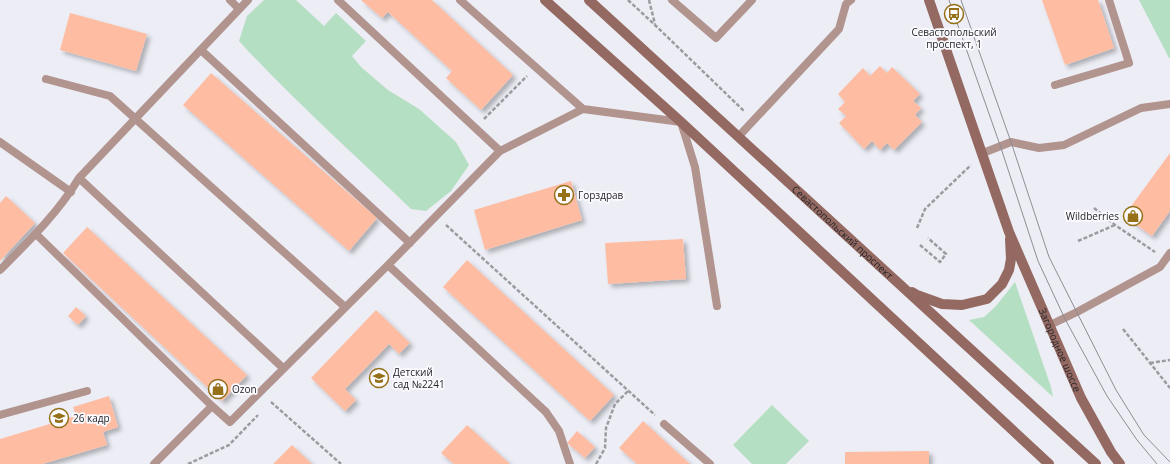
<svg xmlns="http://www.w3.org/2000/svg" width="1170" height="464" font-family="'Open Sans',sans-serif">
<style>
.green{fill:#b5dfc2}
.building{fill:#febda2;filter:url(#shadow)}
.lines{fill:none;stroke-linecap:round;stroke-linejoin:round}
.path{stroke:#9b9ba2;stroke-width:2.5;stroke-dasharray:4 2;stroke-linecap:butt}
.lane{stroke:#b2948f;stroke-width:8}
.secondary{stroke:#946961;stroke-width:10}
.tram{stroke:#8d8d93;stroke-width:1}
.labels{text-anchor:middle;stroke-width:3.5;stroke-linejoin:round;paint-order:stroke}
.poi-label{font-size:10px;fill:#252529;stroke:#fbfbff;text-anchor:start}
.street-label{font-size:10px;fill:#252529;stroke:#fbfbff}
</style>
<defs>
<filter id="shadow"><feDropShadow dx="3.5" dy="3.5" stdDeviation="2" flood-color="#0004"/></filter>
</defs>
<rect width="100%" height="100%" fill="#ededf6"/>
<path class="green" d="M264,0H296L324,26L336,13L366,41L352,56L361,67L388,90L419,109L456,142L469,165L451,191L426,211L411,209C353,153 293,100 239,41L247,16Z
M1139,0H1170V58H1169Z
M1015,282L1051,387L1053,397L969,320L984,317L996,306Z
M772,405L809,441L786,464H752L733,445Z"/>
<path class="building" d="M361,0H432L513,75L481,110L446,78L452,71L388,12L382,18Z
M1042,0H1098L1114,48L1065,65Z
M70,13L147,34L136,71L60,50Z
M880,66L887,73L892,67L920,94L913,101L921,108L915,115L922,122L894,150L887,143L880,150L872,141L864,149L839,123L846,116L838,109L845,102L838,94L863,68L870,76Z
M211,73L377,218L349,251L183,105Z
M1170,153V211L1152,236L1124,216Z
M571,181L582,220L485,250L474,210Z
M6,196L35,223L0,261V203Z
M87,227L247,375L222,401L63,253Z
M683,239L686,279L608,284L605,243Z
M467,260L614,395L590,421L443,287Z
M76,307L86,316L78,325L68,316Z
M376,310L410,343L399,354L389,344L345,389L356,400L345,411L311,378Z
M109,396L118,427L103,432L107,445L42,464H0V439L76,416L73,407Z
M643,421L690,464H637L619,448Z
M467,425L510,464H454L441,453Z
M577,431L595,447L585,458L567,443Z
M292,445L312,464H273Z
M929,451V464H845V452Z"/>
<g class="lines">
<path class="path" d="M628,0L655,25L745,112
M649,0L655,24
M484,119L527,76
M1094,208L1115,225L1155,252
M446,225L655,415
M917,228L925,209L971,165
M1078,241L1115,225
M920,245L940,262L946,254L928,238
M1123,329L1170,388
M1150,363L1170,360
M271,402L341,464
M188,464L229,445L258,415
M596,464L605,448L606,428L615,404L628,391"/>
<path class="lane" d="M230,0L239,9
M338,0L500,151
M460,0L583,109L681,122L695,167L717,306
M672,0L716,38L752,0
M201,50L410,243
M46,79L110,96L345,307
M1055,85L1129,63L1109,0
M738,137L839,29L846,4L851,0
M0,142L71,192
M983,153L1011,142L1039,148L1064,145L1141,108L1170,104
M79,178L283,368
M36,234L212,406L230,422L388,265L500,151L583,109
M388,265L546,412L559,431L570,464
M0,270C29,241 58,213 79,178L248,0
M1050,325L1077,312L1160,267L1170,253
M0,415L87,391
M664,424L710,464
M154,464L212,406"/>
<g class="secondary">
<path d="M545,0L681,122L1049,464"/>
<path id="s1" d="M589,0L1096,464"/>
<path id="s2" d="M929,0L1009,232L1081,398L1111,452L1120,464"/>
<path d="M912,292L917,295L942,304L962,305L987,299L1002,284L1009,270L1011,259L1010,239"/>
</g>
<path class="tram" d="M949,0L1000,145L1038,261L1065,319L1107,396L1137,440L1157,464
M961,0L1011,142L1049,257L1116,390L1144,435L1170,462"/>
</g>
<defs>
<symbol id="bus-ring" viewBox="-11 -11 22 22"><circle r="9.5" fill="#fbfbff" stroke="#957018" stroke-width="1.5"/><path d="M-5-6H5V4H4V6H2V4H-2V6H-4V4H-5ZM-3.5-4V0h7V-4ZM-3.5 1.2v1.5H-2V1.2ZM2 1.2v1.5H3.5V1.2Z" fill="#957018"/></symbol>
<symbol id="pharmacy-ring" viewBox="-11 -11 22 22"><circle r="9.5" fill="#fbfbff" stroke="#957018" stroke-width="1.5"/><path d="M-2-6h4v4h4v4h-4v4h-4v-4h-4v-4h4Z" fill="#957018"/></symbol>
<symbol id="shop-ring" viewBox="-11 -11 22 22"><circle r="9.5" fill="#fbfbff" stroke="#957018" stroke-width="1.5"/><path d="M-5-2.5h2.3a2.7 3.5 0 0 1 5.4 0H5L5.5 6h-11ZM-1.5-2.5h3a1.5 2.3 0 0 0-3 0Z" fill="#957018"/></symbol>
<symbol id="school-ring" viewBox="-11 -11 22 22"><circle r="9.5" fill="#fbfbff" stroke="#957018" stroke-width="1.5"/><path d="M0-5L7-2L0 1L-7-2ZM-4 1L0 2.5L4 1V4Q0 6-4 4Z" fill="#957018"/></symbol>
<symbol id="university-ring" viewBox="-11 -11 22 22"><circle r="9.5" fill="#fbfbff" stroke="#957018" stroke-width="1.5"/><path d="M0-5L7-2L0 1L-7-2ZM-4 1L0 2.5L4 1V4Q0 6-4 4Z" fill="#957018"/></symbol>
</defs>
<g fill-rule="evenodd">
<use href="#bus-ring" x="943" y="3" width="22" height="22"/>
<use href="#pharmacy-ring" x="553" y="184" width="22" height="22"/>
<use href="#shop-ring" x="1122" y="205" width="22" height="22"/>
<use href="#school-ring" x="368" y="367" width="22" height="22"/>
<use href="#shop-ring" x="207" y="378" width="22" height="22"/>
<use href="#university-ring" x="48" y="407" width="22" height="22"/>
</g>
<g class="labels">
<g class="poi-label">
<text x="954" y="36" text-anchor="middle">Севастопольский<tspan x="954" dy="12">проспект, 1</tspan></text>
<text x="578" y="199">Горздрав</text>
<text x="1119" y="220" text-anchor="end">Wildberries</text>
<text x="393" y="376">Детский<tspan x="393" dy="12">сад №2241</tspan></text>
<text x="232" y="393">Ozon</text>
<text x="73" y="422">26 кадр</text>
</g>
<g class="street-label">
<text dy="4" stroke="none"><textPath href="#s1" startOffset="344">Севастопольский проспект</textPath></text>
<text dy="4" stroke="none"><textPath href="#s2" startOffset="374">Загородное шоссе</textPath></text>
</g>
</g>
</svg>
